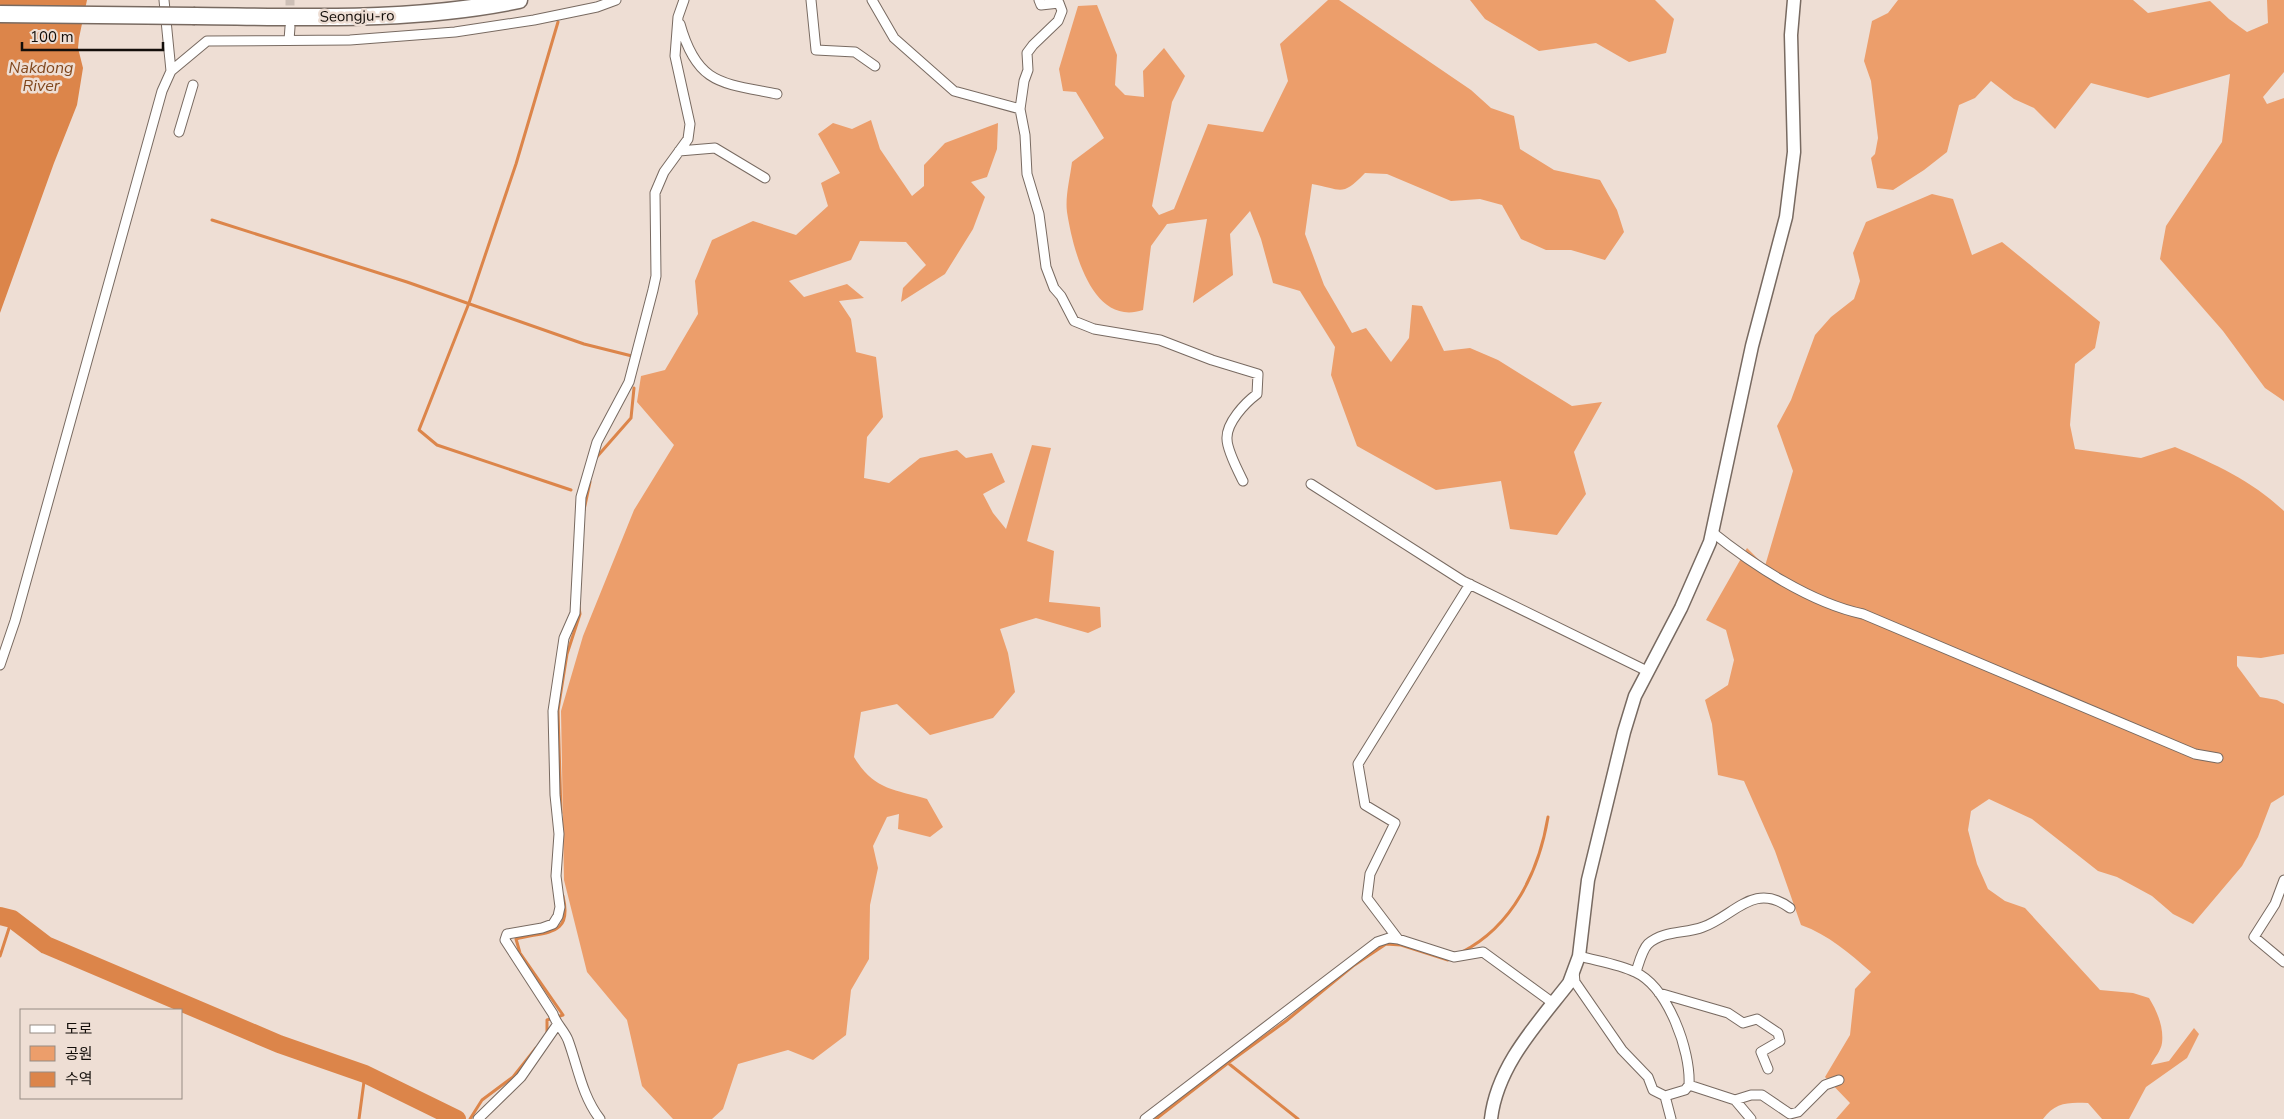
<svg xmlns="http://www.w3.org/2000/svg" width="2284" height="1119" font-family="'Nunito Sans','Noto Sans KR',sans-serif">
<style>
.green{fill:#ec9e6b}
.water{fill:#dc854a}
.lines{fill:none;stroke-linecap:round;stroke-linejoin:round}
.stream{stroke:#dc854a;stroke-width:3}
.river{stroke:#dc854a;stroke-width:18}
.street-tunnel{stroke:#cdbfb6;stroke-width:9;stroke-dasharray:9 4.5;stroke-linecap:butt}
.street-casing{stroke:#786a61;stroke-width:11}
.secondary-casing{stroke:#786a61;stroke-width:15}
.highway-casing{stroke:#786a61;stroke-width:19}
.street{stroke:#fff;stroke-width:9}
.secondary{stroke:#fff;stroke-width:12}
.highway{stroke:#fff;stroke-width:16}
.highway-bridge-casing{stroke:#786a61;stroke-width:19;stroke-linecap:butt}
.highway-bridge{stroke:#fff;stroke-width:16}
.labels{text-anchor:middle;stroke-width:5;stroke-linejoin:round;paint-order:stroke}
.street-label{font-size:15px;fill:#130e0a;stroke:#eeded4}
.water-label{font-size:16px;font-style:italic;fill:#80471d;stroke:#eeded4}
</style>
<rect width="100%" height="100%" fill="#eeded4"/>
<path class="green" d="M1328,0H1339L1471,90L1491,108L1514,116L1520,149L1554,170L1600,180L1617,210L1624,232L1605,260L1571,250H1546L1521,239L1502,205L1480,199L1451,201L1387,174L1365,173C1341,198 1342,189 1312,184L1305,234L1324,285L1352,333L1366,328L1391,362L1409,338L1412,305L1422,306L1444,351L1470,348L1498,360L1572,406L1602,402L1574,452L1586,494L1557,535L1510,529L1501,481L1436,490L1357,446L1331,375L1335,347L1300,291L1273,283L1261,239L1250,211L1230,234L1233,275L1193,303L1207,219L1167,224L1151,246L1143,310C1092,327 1073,250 1067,212C1065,197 1070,178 1072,162L1104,138L1076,92L1063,91L1059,69L1078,6L1097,5L1117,55L1115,85L1125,95L1144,97L1143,71L1164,48L1185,76L1172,102L1152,206L1159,215L1174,209L1208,124L1263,132L1288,81L1280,44Z
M1470,0H1655L1674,19L1666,53L1629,62L1596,43L1539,51L1485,19Z
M1898,0H2133L2148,13L2210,1L2229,19L2247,32L2268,23L2267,0H2284V72L2263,97L2267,104L2284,98V401L2265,388L2223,331L2160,259L2166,226L2222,142L2230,74L2148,98L2091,83L2055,129L2034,108L2014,99L1991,81L1975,98L1959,105L1947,152L1924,170L1893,190L1877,188L1871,158L1875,154L1878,138L1871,81L1864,61L1872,21L1888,13Z
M871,120L880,149L912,196L924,186V165L945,143L998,123L997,149L987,177L971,182L985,197L973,229L945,274L901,302L903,288L926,265L906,242L860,241L851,260L789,281L804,297L847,284L864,298L839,301L851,319L856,352L876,357L883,417L867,437L864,478L889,483L920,458L957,450L966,458L992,453L1005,482L983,494L993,513L1006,529L1032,445L1051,448L1027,541L1054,551L1049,602L1100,607L1101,627L1088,633L1036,618L1000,629L1008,653L1015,692L993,718L930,735L897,704L861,712L854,757C874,790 893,789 927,799L943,827L930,837L898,829L899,814L887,817L873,846L878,868L870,905L869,959L851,990L846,1035L813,1060L788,1050L738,1064L723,1109L712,1119H673L642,1086L627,1020L587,972L564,880L561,711L583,636L634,510L674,445L637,402L641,376L665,370L698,314L695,281L712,240L753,221L796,235L828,206L821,183L840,173L818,134L833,123L852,129Z
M1932,194L1953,199L1972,255L2002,242L2100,322L2095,348L2075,364L2070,425L2075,449L2141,458L2175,447C2215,464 2252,481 2284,511V654L2261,658L2237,656V666L2260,697L2277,700L2284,704V795L2271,803L2258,837L2242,866L2193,924L2173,914L2152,896L2117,877L2098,871L2032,819L1989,799L1971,811L1968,830L1977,864L1988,889L2005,901L2025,908L2100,990L2133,993L2149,998C2157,1011 2164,1027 2162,1043C2161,1051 2154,1058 2151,1065L2169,1061L2194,1028L2199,1034L2187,1058L2146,1087L2129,1119H2102L2088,1103C2069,1102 2055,1102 2043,1119H1836L1850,1103L1825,1077L1850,1035L1855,989L1871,972C1849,953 1829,935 1801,925L1775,851L1744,781L1718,775L1712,724L1705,700L1728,685L1734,660L1726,630L1706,620L1747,548L1765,566L1793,471L1777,426L1791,400L1815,335L1831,317L1854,299L1860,281L1853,253L1866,222Z"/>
<path class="water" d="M0,0H87L79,38L78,48L83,68L77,105L54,163L0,313Z"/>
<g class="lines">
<path class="stream" d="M558,22L516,164L469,303L419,430L437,445L571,490
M212,220L407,282L584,344L632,356
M595,459L631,418L634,388
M584,510L590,482
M561,813L558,710L567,654L580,614L579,607
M1462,952C1513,926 1539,871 1548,817
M0,956L12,919
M547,1033V1020L563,1015L520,953L516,939C546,931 573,937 563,896
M1228,1063L1286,1021L1353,966L1386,944L1401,945L1448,960L1450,958
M359,1119L365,1074
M470,1119L482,1100L513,1077L536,1048
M1156,1119L1228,1063L1298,1119"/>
<path class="river" d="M0,916L12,919L46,945L279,1044L365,1074L457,1119"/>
<path class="street-tunnel" d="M290,19V0"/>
<defs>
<path id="street" d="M164,0L171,71
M811,0L816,50L855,52L875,66
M872,0L894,38L954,91L1020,109L1025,135L1027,174L1039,214L1046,267L1054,288L1061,296L1074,321L1094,329L1160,340L1212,360L1258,374L1257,394C1245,403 1226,423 1227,439C1227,450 1238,471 1243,481
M680,24C697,85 722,83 777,94
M289,40L290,27
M1020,109L1024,81L1028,70L1027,53L1033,45L1058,21L1062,11L1059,3L1041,5L1039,0
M179,132L193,85
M679,151L715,148L765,178
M1311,484L1463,581L1647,671
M1712,532C1753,565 1811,603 1863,614L2195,754L2218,758
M0,665L15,621L162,91L171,71L207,41L350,40L455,32L534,20L597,7L616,0
M2284,880L2275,904L2254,937L2284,962
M1398,939L1367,898L1370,874L1395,823L1365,805L1358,764L1470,584
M1579,956C1597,961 1619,964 1635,972C1668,987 1691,1051 1689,1085
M1574,972L1575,982L1622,1050L1648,1077L1653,1090L1665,1096L1685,1090L1689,1085L1735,1100L1751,1095H1762L1790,1114L1798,1112L1825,1085L1839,1080
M1636,972C1639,963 1642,950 1648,944C1664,930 1685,934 1703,927C1734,916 1754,881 1790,908
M1659,993L1728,1013L1743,1023L1757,1019L1778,1033L1780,1041L1761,1052L1768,1069
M1665,1096L1671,1119
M1735,1100L1751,1119
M478,1119L521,1077L557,1025
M600,1119C582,1096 578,1067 568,1040C564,1030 556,1024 553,1014L505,940L507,934L542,928L553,924L558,916L560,907L556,876L559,834L555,795L553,711L564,638L575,613L581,497L597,442L629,382L653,290L656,276L655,193L664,172L688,139L690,124L675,56L678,17L684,0
M1145,1119L1377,942L1389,938L1398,939L1454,957L1483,952L1553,1003"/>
<path id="secondary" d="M1491,1119C1497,1066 1537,1024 1569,983L1579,956L1588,880L1624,732L1635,696L1681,608L1710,542L1752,346L1786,217L1794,152L1791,35L1794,0"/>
<path id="highway" d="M195,16C303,17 412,22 519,0"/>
</defs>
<use href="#street" class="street-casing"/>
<use href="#secondary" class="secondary-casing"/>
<use href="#highway" class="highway-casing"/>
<use href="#street" class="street"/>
<use href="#secondary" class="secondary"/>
<use href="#highway" class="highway"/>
<defs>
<path id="highway-bridge" d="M0,14L195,16"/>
</defs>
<use href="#highway-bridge" class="highway-bridge-casing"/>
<use href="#highway-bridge" class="highway-bridge"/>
</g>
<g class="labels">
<g class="street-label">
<text transform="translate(357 16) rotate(-1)" y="5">Seongju-ro</text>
</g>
<g class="water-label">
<text x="41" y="73">Nakdong<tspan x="41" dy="18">River</tspan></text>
</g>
</g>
<rect x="20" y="1009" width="162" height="90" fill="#eeded4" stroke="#968b83"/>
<rect x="30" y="1025" width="25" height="8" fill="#ffffff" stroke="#968b83"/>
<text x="65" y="1034" font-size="15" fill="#130e0a">도로</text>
<rect x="30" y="1046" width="25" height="15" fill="#ec9e6b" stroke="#968b83"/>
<text x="65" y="1059" font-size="15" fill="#130e0a">공원</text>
<rect x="30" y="1072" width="25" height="15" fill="#dc854a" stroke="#968b83"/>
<text x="65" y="1084" font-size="15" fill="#130e0a">수역</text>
<path d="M22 42v8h141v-8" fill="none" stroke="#130e0a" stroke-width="2.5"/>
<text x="30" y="42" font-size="15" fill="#130e0a" stroke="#eeded4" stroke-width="4" paint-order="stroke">100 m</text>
</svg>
